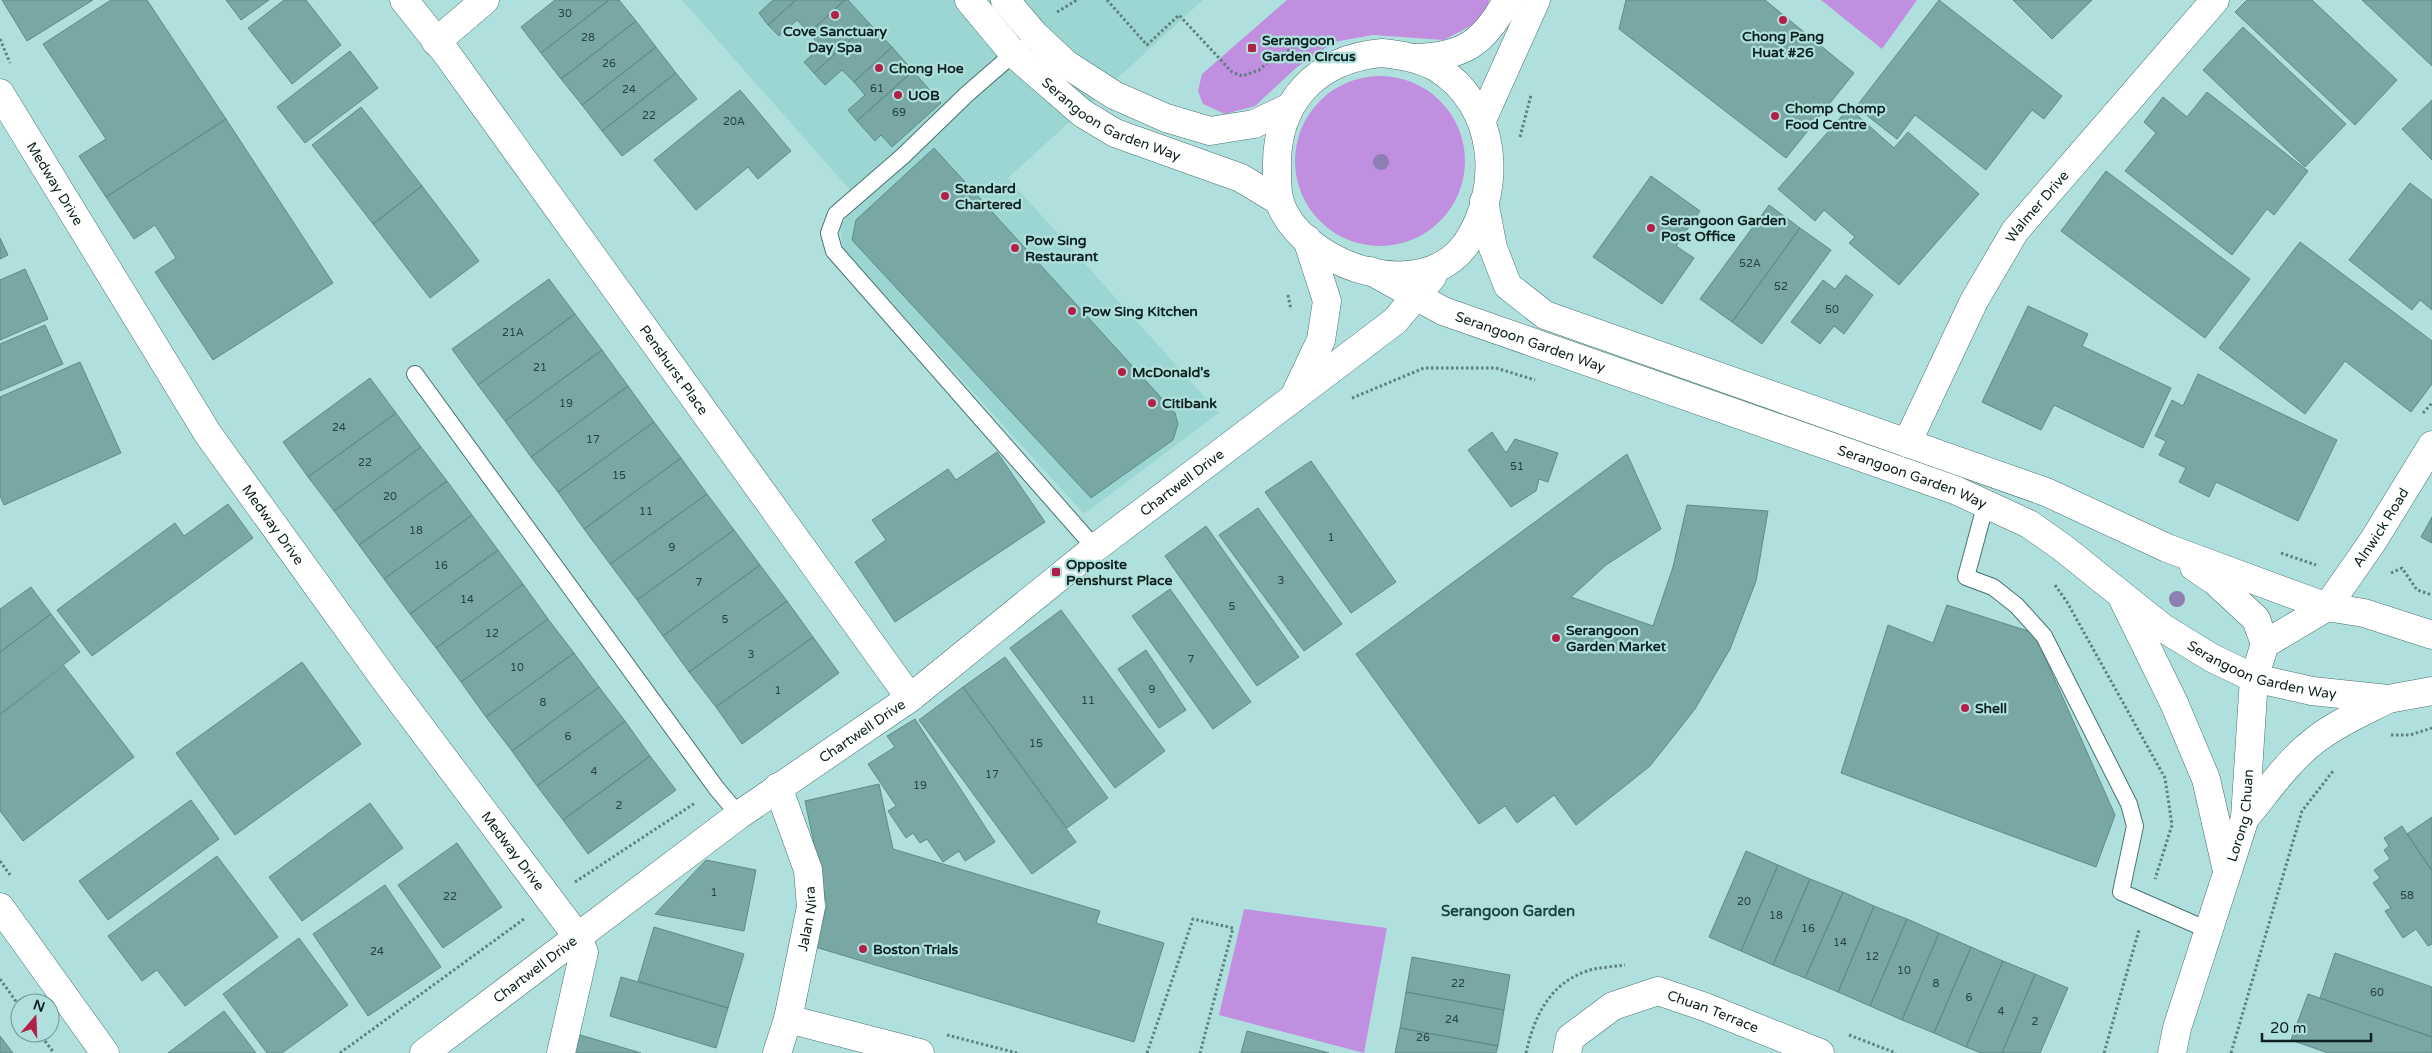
<svg xmlns="http://www.w3.org/2000/svg" width="2432" height="1053" font-family="'Varela Round',sans-serif">
<style>
.built{fill:#9bd6d2}
.green{fill:#c08fe0}
.building{fill:#78a7a4;stroke:#5d8b88}
.lines{fill:none;stroke-linecap:round;stroke-linejoin:round}
.service-casing{stroke:#467371;stroke-width:18}
.minor-casing{stroke:#467371;stroke-width:29}
.tertiary-casing{stroke:#467371;stroke-width:29}
.path{stroke:#5e807e;stroke-width:3;stroke-dasharray:2.5 2.5;stroke-linecap:butt}
.service{stroke:#fff;stroke-width:16}
.minor{stroke:#fff;stroke-width:28}
.tertiary{stroke:#fff;stroke-width:28}
.tree{fill:#8d7eb4}
.poi-dot{fill:#b22049;stroke:#b0e0dd;stroke-width:2}
.labels{text-anchor:middle;stroke-width:4.5;stroke-linejoin:round;paint-order:stroke}
.number-label{font-size:11px;fill:#284241}
.poi-label{font-size:14px;font-weight:bold;fill:#0e2120;stroke:#b0e0dd;text-anchor:start}
.street-label{font-size:14px;fill:#0e2120;stroke:#b0e0dd}
.neighbourhood-label{font-size:15px;font-weight:bold;fill:#174644;stroke:#b0e0dd}
</style>
<rect width="100%" height="100%" fill="#b0e0dd"/>
<path class="built" d="M682,0H1203L1008,178L1219,413L1084,514L843,249L840,227L859,200Z"/>
<path class="green" d="M1287,0H1489L1488,8L1478,22L1444,40L1373,35L1334,42L1297,67L1255,106L1225,114L1203,104L1198,91L1202,74Z
M1821,0H1917L1882,49Z
M1295 161a85 85 0 1 1 170 0a85 85 0 1 1-170 0Z
M1244,909L1387,928L1364,1053L1219,1015Z"/>
<path class="building" d="M2,0H93L27,41Z
M111,0H147L226,119L106,197L79,156L106,139L43,44Z
M226,0H269L241,20Z
M284,0H306L341,45L292,84L248,28Z
M555,0H609L541,53L521,27Z
M609,0H619L636,21L561,79L541,53Z
M773,0H796L768,25L759,13Z
M796,0H845L809,33L797,20L779,36L768,25Z
M845,0H848L869,23L814,73L804,62L821,47L809,33Z
M1626,0H1765L1854,73L1786,158L1619,29Z
M1939,0L2062,96L2044,119L2032,110L1986,170L1915,115L1897,139L1856,107Z
M2013,0H2092L2052,39Z
M2247,0H2312L2397,80L2355,125L2235,12Z
M2362,0H2432V66Z
M636,21L656,47L582,105L561,79Z
M869,23L892,47L854,82L842,70L825,85L814,73Z
M2243,27L2346,124L2305,167L2203,70Z
M656,47L676,73L602,131L582,105Z
M892,47L913,71L857,121L848,110L865,95L854,82Z
M350,51L378,88L305,143L277,107Z
M913,71L941,103L892,147L881,135L875,141L857,121Z
M676,73L697,99L622,156L602,131Z
M740,90L791,151L758,179L748,167L696,210L654,160Z
M2207,92L2308,171L2274,215L2267,209L2232,255L2125,171L2156,133L2144,122L2163,97L2187,117Z
M2432,100V160L2402,129Z
M361,107L422,186L373,224L312,145Z
M1849,108L1894,148L1908,132L1979,194L1899,285L1849,243L1855,237L1824,210L1815,221L1778,189Z
M226,119L333,283L213,360L155,272L176,258L155,225L134,239L106,197Z
M934,148L1175,413L1178,424L1173,440L1091,498L852,240L856,220Z
M2106,171L2250,279L2205,338L2061,231Z
M1651,176L1700,211L1676,246L1694,258L1662,304L1593,257Z
M2410,183L2432,200V310L2420,300L2412,310L2349,260Z
M422,186L479,261L430,298L373,224Z
M1769,205L1800,228L1732,322L1700,299Z
M1800,228L1831,250L1762,344L1732,322Z
M0,238L8,255L0,259Z
M2300,242L2432,341V384L2411,412L2345,361L2305,414L2219,348Z
M25,269L48,319L0,340V280Z
M1846,275L1873,295L1844,334L1834,326L1820,344L1791,322L1823,280L1835,289Z
M549,279L575,314L478,385L452,349Z
M2028,306L2088,334L2082,346L2171,388L2143,448L2054,405L2041,430L1982,402Z
M575,314L602,350L505,421L478,385Z
M45,325L63,364L0,391V344Z
M602,350L628,386L531,457L505,421Z
M80,362L121,453L4,505L0,496V397Z
M2198,374L2337,440L2298,521L2216,482L2209,497L2179,482L2186,468L2159,455L2166,441L2155,436L2172,400L2183,406Z
M370,378L396,413L308,477L283,442Z
M628,386L654,422L558,492L531,457Z
M396,413L421,447L334,511L308,477Z
M654,422L681,458L584,529L558,492Z
M1492,432L1506,453L1515,439L1558,453L1548,482L1539,479L1536,491L1511,507L1468,450Z
M421,447L447,481L359,545L334,511Z
M997,452L1045,522L895,622L855,562L886,540L872,520L948,469L956,480Z
M1627,454L1661,529L1606,565L1571,597L1653,626L1673,567L1687,505L1768,511L1756,581L1730,649L1695,709L1650,766L1576,825L1554,795L1517,823L1505,806L1479,824L1356,654Z
M681,458L707,494L610,564L584,529Z
M1311,461L1396,582L1351,613L1265,492Z
M447,481L472,515L384,579L359,545Z
M707,494L734,530L637,600L610,564Z
M228,504L253,538L92,656L57,610L175,523L184,536Z
M1258,508L1342,624L1304,651L1219,535Z
M472,515L498,550L410,614L384,579Z
M2432,517V543L2421,537Z
M1206,526L1299,657L1257,686L1165,556Z
M734,530L760,565L663,636L637,600Z
M498,550L523,584L436,648L410,614Z
M760,565L787,601L689,672L663,636Z
M523,584L548,619L461,682L436,648Z
M31,587L51,614L0,652V609Z
M1170,589L1251,702L1213,729L1132,616Z
M787,601L813,637L716,707L689,672Z
M1947,605L2034,633L2115,815L2096,867L1841,773L1888,625L1933,643Z
M1061,610L1165,751L1115,788L1010,648Z
M51,614L80,652L0,714V652Z
M548,619L574,653L486,717L461,682Z
M813,637L839,673L742,744L716,707Z
M1146,650L1186,710L1159,728L1118,669Z
M574,653L599,687L512,751L486,717Z
M1005,657L1108,798L1067,828L963,687Z
M302,662L361,744L235,835L176,753Z
M64,666L134,757L23,841L0,811V715Z
M599,687L625,721L537,786L512,751Z
M963,687L1076,842L1032,874L919,720Z
M915,719L995,842L965,861L959,851L943,862L927,839L920,843L913,833L906,838L888,811L896,806L868,764L895,747L887,736Z
M625,721L650,756L563,820L537,786Z
M650,756L676,790L588,854L563,820Z
M879,784L893,849L1100,911L1096,923L1164,943L1134,1042L815,947L827,906L805,801Z
M191,800L219,839L108,920L79,881Z
M370,803L403,848L302,921L269,877Z
M2432,817V871L2407,834Z
M2402,826L2432,871V944L2428,946L2416,929L2403,938L2385,911L2391,908L2373,883L2380,878L2374,870L2390,859L2384,850L2389,846L2384,838Z
M457,843L502,907L443,948L398,885Z
M1746,851L1778,865L1741,951L1709,937Z
M217,856L278,937L185,1006L157,970L142,981L108,936Z
M706,860L756,870L744,931L655,914Z
M1778,865L1810,879L1773,965L1741,951Z
M1810,879L1843,892L1805,978L1773,965Z
M385,885L441,967L368,1016L313,934Z
M1843,892L1874,906L1838,992L1805,978Z
M1874,906L1907,919L1870,1006L1838,992Z
M1907,919L1939,933L1902,1020L1870,1006Z
M654,927L744,954L728,1008L638,981Z
M1939,933L1971,947L1934,1033L1902,1020Z
M299,938L348,1005L282,1053H267L223,994Z
M1971,947L2003,961L1966,1047L1934,1033Z
M2335,953L2432,987V1037L2320,998Z
M1412,957L1510,975L1504,1010L1406,992Z
M2003,961L2035,974L2002,1053H1981L1966,1047Z
M2035,974L2068,988L2040,1053H2002Z
M621,977L728,1008L716,1048L610,1016Z
M1406,992L1504,1010L1498,1046L1400,1028Z
M2308,994L2432,1037V1053H2328L2291,1040Z
M224,1011L256,1053H168Z
M1400,1028L1498,1046L1496,1053H1395Z
M1247,1031L1329,1053H1241Z
M577,1034L641,1053H572Z
M0,1036L13,1053H0Z"/>
<g class="lines">
<defs>
<path id="service" d="M1020,48L967,94L903,156L836,214L829,233L834,251L1095,548
M415,374L717,789L739,815
M1986,503L1966,577L1993,587L2017,606L2044,636L2129,804L2135,826L2121,892L2208,930"/>
<g id="minor">
<path id="s1" d="M404,0L447,54L910,698"/>
<path id="s2" d="M969,0L1013,53L1082,113L1115,133L1241,178L1279,201"/>
<path d="M1005,0L1035,35L1066,64L1114,95L1166,118L1210,131L1254,124L1290,107"/>
<path d="M436,42L485,0"/>
<path d="M1414,58C1462,57 1484,44 1507,0"/>
<path id="s3" d="M0,93L208,434L388,684L577,936L584,952L561,1053"/>
<path d="M1482,120L1536,0"/>
<path d="M1295,395L1321,340L1327,301L1307,239"/>
<path id="s4" d="M1907,443L1974,301L2015,231L2215,0"/>
<path id="s5" d="M2327,607L2373,541L2432,445"/>
<path d="M0,907L105,1053"/>
<path d="M788,1019L920,1053"/>
<path id="s6" d="M424,1053L739,815L910,698L1095,548L1395,321L1432,277"/>
<path id="s7" d="M777,1053L788,1019L811,907L808,870L778,787"/>
<path id="s8" d="M1567,1053L1570,1038L1613,1006L1658,991L1705,1007L1820,1053"/>
</g>
<g id="tertiary">
<path d="M1382,53C1401,55 1421,58 1437,68C1497,105 1504,188 1466,244C1423,304 1316,269 1285,214C1277,200 1277,186 1277,170C1275,103 1315,59 1382,53Z"/>
<path d="M1484,201L1493,248L1508,286L1545,315L2046,492L2167,548L2327,607L2364,613L2432,635"/>
<path id="s9" d="M1371,271L1443,311L1955,490L2029,524L2063,548L2163,628L2212,658L2254,678L2312,691L2388,699L2432,691"/>
<path d="M2194,567L2215,581L2256,619L2265,644"/>
<path d="M2124,601L2174,703L2206,779L2227,871"/>
<path d="M2245,818C2267,792 2287,762 2314,741C2337,723 2363,712 2388,699"/>
<path id="s10" d="M2172,1053L2177,1028L2245,818L2254,678L2265,644L2327,607"/>
</g>
</defs>
<use href="#service" class="service-casing"/>
<use href="#minor" class="minor-casing"/>
<use href="#tertiary" class="tertiary-casing"/>
<path class="path" d="M1107,0L1147,45L1179,15L1232,72L1242,76L1259,70L1272,59L1313,37
M1057,12L1077,0
M0,39L10,63
M1520,137L1531,95
M1288,295L1291,310
M1352,398L1424,368H1496L1535,380
M2423,413L2432,403
M2281,553L2316,565
M2391,573L2402,568L2417,590L2432,595
M2055,585L2067,602L2165,778L2172,825L2155,879
M2391,735H2410L2432,728
M0,861L10,875
M575,882L695,803
M0,979L20,1007
M39,1033L54,1053
M947,1035L1017,1053
M1849,1035L1896,1053
M340,1053L524,919
M1147,1053L1193,919L1233,928L1200,1053
M1526,1053C1534,1017 1549,984 1587,971C1599,967 1613,967 1625,965
M2104,1053L2139,930
M2231,1053L2302,811L2333,771"/>
<use href="#service" class="service"/>
<use href="#minor" class="minor"/>
<use href="#tertiary" class="tertiary"/>
</g>
<g class="tree">
<circle cx="1381" cy="162" r="8"/>
<circle cx="2177" cy="599" r="8"/>
</g>
<g class="poi-dot">
<circle cx="835" cy="15" r="5"/>
<circle cx="1783" cy="20" r="5"/>
<rect x="1247" y="43" width="10" height="10" rx="2.5"/>
<circle cx="879" cy="68" r="5"/>
<circle cx="898" cy="95" r="5"/>
<circle cx="1775" cy="116" r="5"/>
<circle cx="945" cy="196" r="5"/>
<circle cx="1651" cy="228" r="5"/>
<circle cx="1015" cy="248" r="5"/>
<circle cx="1072" cy="311" r="5"/>
<circle cx="1122" cy="372" r="5"/>
<circle cx="1152" cy="403" r="5"/>
<rect x="1051" y="567" width="10" height="10" rx="2.5"/>
<circle cx="1556" cy="638" r="5"/>
<circle cx="1965" cy="708" r="5"/>
<circle cx="863" cy="949" r="5"/>
</g>
<g class="labels">
<g class="number-label">
<text x="565" y="17">30</text>
<text x="588" y="41">28</text>
<text x="609" y="67">26</text>
<text x="877" y="92">61</text>
<text x="629" y="93">24</text>
<text x="899" y="116">69</text>
<text x="649" y="119">22</text>
<text x="734" y="125">20A</text>
<text x="1750" y="267">52A</text>
<text x="1781" y="290">52</text>
<text x="1832" y="313">50</text>
<text x="513" y="336">21A</text>
<text x="540" y="371">21</text>
<text x="566" y="407">19</text>
<text x="339" y="431">24</text>
<text x="593" y="443">17</text>
<text x="365" y="466">22</text>
<text x="1517" y="470">51</text>
<text x="619" y="479">15</text>
<text x="390" y="500">20</text>
<text x="646" y="515">11</text>
<text x="416" y="534">18</text>
<text x="1331" y="541">1</text>
<text x="672" y="551">9</text>
<text x="441" y="569">16</text>
<text x="1281" y="584">3</text>
<text x="699" y="586">7</text>
<text x="467" y="603">14</text>
<text x="1232" y="610">5</text>
<text x="725" y="623">5</text>
<text x="492" y="637">12</text>
<text x="751" y="658">3</text>
<text x="1191" y="663">7</text>
<text x="517" y="671">10</text>
<text x="1152" y="693">9</text>
<text x="778" y="694">1</text>
<text x="1088" y="704">11</text>
<text x="543" y="706">8</text>
<text x="568" y="740">6</text>
<text x="1036" y="747">15</text>
<text x="594" y="775">4</text>
<text x="992" y="778">17</text>
<text x="920" y="789">19</text>
<text x="619" y="809">2</text>
<text x="714" y="896">1</text>
<text x="2407" y="899">58</text>
<text x="450" y="900">22</text>
<text x="1744" y="905">20</text>
<text x="1776" y="919">18</text>
<text x="1808" y="932">16</text>
<text x="1840" y="946">14</text>
<text x="377" y="955">24</text>
<text x="1872" y="960">12</text>
<text x="1904" y="974">10</text>
<text x="1458" y="987">22</text>
<text x="1936" y="987">8</text>
<text x="2377" y="996">60</text>
<text x="1969" y="1001">6</text>
<text x="2001" y="1015">4</text>
<text x="1452" y="1023">24</text>
<text x="2035" y="1025">2</text>
<text x="1423" y="1041">26</text>
</g>
<g class="poi-label">
<text x="835" y="36" text-anchor="middle">Cove Sanctuary<tspan x="835" dy="16">Day Spa</tspan></text>
<text x="1783" y="41" text-anchor="middle">Chong Pang<tspan x="1783" dy="16">Huat #26</tspan></text>
<text x="1262" y="45">Serangoon<tspan x="1262" dy="16">Garden Circus</tspan></text>
<text x="889" y="73">Chong Hoe</text>
<text x="908" y="100">UOB</text>
<text x="1785" y="113">Chomp Chomp<tspan x="1785" dy="16">Food Centre</tspan></text>
<text x="955" y="193">Standard<tspan x="955" dy="16">Chartered</tspan></text>
<text x="1661" y="225">Serangoon Garden<tspan x="1661" dy="16">Post Office</tspan></text>
<text x="1025" y="245">Pow Sing<tspan x="1025" dy="16">Restaurant</tspan></text>
<text x="1082" y="316">Pow Sing Kitchen</text>
<text x="1132" y="377">McDonald's</text>
<text x="1162" y="408">Citibank</text>
<text x="1066" y="569">Opposite<tspan x="1066" dy="16">Penshurst Place</tspan></text>
<text x="1566" y="635">Serangoon<tspan x="1566" dy="16">Garden Market</tspan></text>
<text x="1975" y="713">Shell</text>
<text x="873" y="954">Boston Trials</text>
</g>
<g class="street-label">
<text dy="5" stroke="none"><textPath href="#s2" startOffset="189">Serangoon Garden Way</textPath></text>
<text dy="5" stroke="none"><textPath href="#s3" startOffset="106">Medway Drive</textPath></text>
<text dy="5" stroke="none"><textPath href="#s4" startOffset="271">Walmer Drive</textPath></text>
<text dy="5" stroke="none"><textPath href="#s9" startOffset="175">Serangoon Garden Way</textPath></text>
<text dy="5" stroke="none"><textPath href="#s1" startOffset="458">Penshurst Place</textPath></text>
<text dy="5" stroke="none"><textPath href="#s9" startOffset="580">Serangoon Garden Way</textPath></text>
<text dy="5" stroke="none"><textPath href="#s6" startOffset="949">Chartwell Drive</textPath></text>
<text dy="5" stroke="none"><textPath href="#s3" startOffset="511">Medway Drive</textPath></text>
<text dy="5" stroke="none"><textPath href="#s5" startOffset="96">Alnwick Road</textPath></text>
<text dy="5" stroke="none"><textPath href="#s9" startOffset="985">Serangoon Garden Way</textPath></text>
<text dy="5" stroke="none"><textPath href="#s6" startOffset="544">Chartwell Drive</textPath></text>
<text dy="5" stroke="none"><textPath href="#s10" startOffset="248">Lorong Chuan</textPath></text>
<text dy="5" stroke="none"><textPath href="#s3" startOffset="916">Medway Drive</textPath></text>
<text dy="5" stroke="none"><textPath href="#s7" startOffset="138">Jalan Nira</textPath></text>
<text dy="5" stroke="none"><textPath href="#s6" startOffset="139">Chartwell Drive</textPath></text>
<text dy="5" stroke="none"><textPath href="#s8" startOffset="175">Chuan Terrace</textPath></text>
</g>
<g class="neighbourhood-label">
<text x="1508" y="916">Serangoon Garden</text>
</g>
</g>
<g transform="translate(35 1018) rotate(19)"><circle r="24" fill="#b0e0dd" stroke="#6f9491"/>
<path d="M0-4L9 19L0 12L-9 19Z" fill="#b22049"/>
<text y="-8" font-size="14" font-weight="bold" text-anchor="middle" fill="#0e2120">N</text>
</g>
<path d="M2262 1033v8h109v-8" fill="none" stroke="#0e2120" stroke-width="2.5"/>
<text x="2270" y="1033" font-size="15" fill="#0e2120" stroke="#b0e0dd" stroke-width="4" paint-order="stroke">20 m</text>
</svg>
